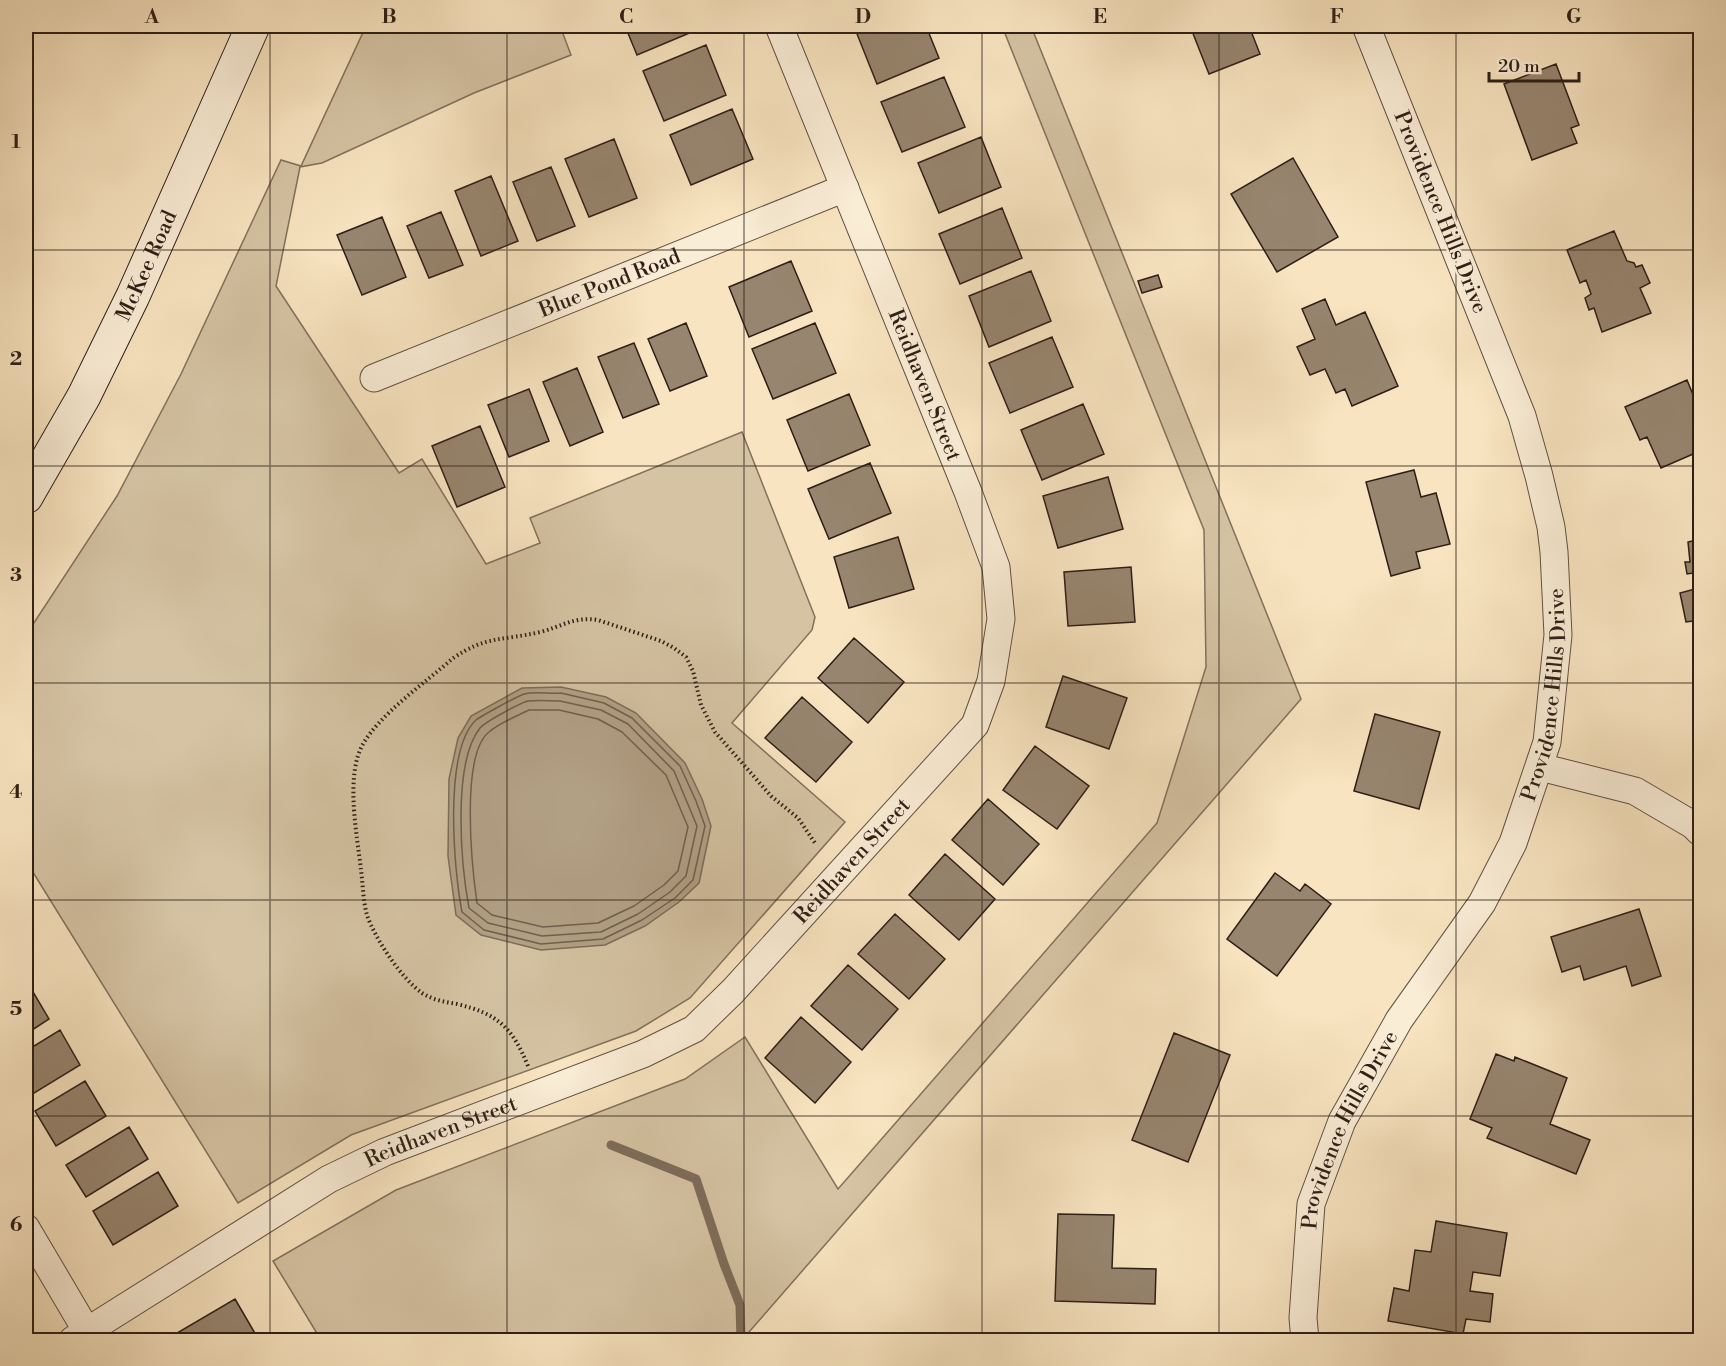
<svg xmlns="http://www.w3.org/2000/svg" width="1726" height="1366" font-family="'Libre Bodoni',serif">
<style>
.green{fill:#d5c3a3;stroke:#81715d;stroke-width:1.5}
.water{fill:#b3a187;stroke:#7d6d5a;stroke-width:1.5}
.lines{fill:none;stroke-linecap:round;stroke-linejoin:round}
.shore{stroke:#70604f;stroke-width:1.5}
.stream{stroke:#7d6d5a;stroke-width:9}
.building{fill:#97856f;stroke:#2d1f17;stroke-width:1.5}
.street-casing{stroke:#605041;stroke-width:29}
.secondary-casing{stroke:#2d1f17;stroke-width:35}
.path{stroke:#2d1f17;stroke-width:4;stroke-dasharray:1.5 3;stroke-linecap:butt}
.street{stroke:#faedd6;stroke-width:27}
.secondary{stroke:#faedd6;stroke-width:33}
.grid{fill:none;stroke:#2d1f17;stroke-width:1.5;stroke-opacity:0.55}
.labels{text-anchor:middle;stroke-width:4.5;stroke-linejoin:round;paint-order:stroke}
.street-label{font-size:21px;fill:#2d1f17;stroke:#faedd6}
.neatline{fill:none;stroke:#2d1f17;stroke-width:2}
.grid-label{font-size:20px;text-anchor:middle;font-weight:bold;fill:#2d1f17}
</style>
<rect width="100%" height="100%" fill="#f8e4c0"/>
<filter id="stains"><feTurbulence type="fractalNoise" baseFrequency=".00333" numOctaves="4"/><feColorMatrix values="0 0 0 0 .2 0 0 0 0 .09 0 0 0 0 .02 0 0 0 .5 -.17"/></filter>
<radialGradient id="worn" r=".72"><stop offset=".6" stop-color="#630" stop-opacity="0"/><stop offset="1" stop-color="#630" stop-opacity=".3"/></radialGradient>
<path class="green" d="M366,26H560L571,55L474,93L322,163L300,167L276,286L399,473L422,459L486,564L540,543L530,518L742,432L815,617L812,630L732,723L845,822L690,998L636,1031L351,1135L238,1203L26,861V635L117,496L181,374L281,160L301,166Z
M1002,26H1031L1301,699L742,1340H321L273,1261L396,1190L685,1079L745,1037L838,1189L1157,823L1206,667L1204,530Z"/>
<path class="water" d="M561,687L606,697L636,713L685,763L702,799L711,826L699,883L679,902L645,926L605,945L541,950L481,935L456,915L448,856L449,779L458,738L471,716L522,688Z"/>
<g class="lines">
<path class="shore" d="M561,693L604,703L632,718L680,766L696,801L705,826L693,880L675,898L642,920L603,939L541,944L484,930L462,912C454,871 443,751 476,720C481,716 518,696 524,694C535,691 550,694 561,693Z
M560,701L601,710L628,724L674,771L697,826L686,876L670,892L638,914L601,932L542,936L488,923L469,908C461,865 452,763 480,728C485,722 520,703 528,701C538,700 550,701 560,701Z
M529,710H559L598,719L622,732L666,775L688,827L678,871L664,885L634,906L598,923L543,927L492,915L477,903C472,868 460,755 489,732C499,723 517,716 529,710Z"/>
<path class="stream" d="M611,1145L696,1179L724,1264L740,1305L741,1340"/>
</g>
<path class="building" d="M625,26H698L699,29L637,55Z
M876,26H926L939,58L877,84L857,34Z
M1190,26H1249L1260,54L1209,74Z
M706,45L726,95L664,121L643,71Z
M1556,64L1579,125L1571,128L1577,143L1532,160L1504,84Z
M944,77L965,127L902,152L881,102Z
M732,109L753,159L691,185L670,135Z
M981,137L1001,187L939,213L918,163Z
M614,139L637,198L589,217L565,159Z
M1293,158L1338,237L1277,272L1231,194Z
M551,167L575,226L537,241L513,182Z
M491,176L518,241L481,256L455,191Z
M1002,208L1022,258L960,284L939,234Z
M441,212L463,265L429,278L407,226Z
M382,217L406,277L362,295L337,235Z
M1614,231L1627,261L1634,263L1636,267L1642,265L1650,283L1640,288L1651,313L1602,332L1594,308L1589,310L1585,298L1591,294L1586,280L1580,283L1567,250Z
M791,261L812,311L749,337L729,287Z
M1031,271L1051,321L989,347L969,296Z
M1158,275L1162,287L1142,293L1138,281Z
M1325,299L1336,325L1365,312L1398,386L1352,406L1345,389L1336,393L1325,369L1310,375L1297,347L1315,339L1302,309Z
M686,323L707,376L670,391L648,339Z
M815,323L836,373L773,399L752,349Z
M1052,337L1073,387L1010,413L989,363Z
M634,343L659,404L623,418L598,357Z
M577,368L603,432L570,446L543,382Z
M1687,380L1700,412V430L1693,433L1700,451L1661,468L1647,437L1640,440L1625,407Z
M529,389L549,441L509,457L488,405Z
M849,394L870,445L808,471L787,420Z
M1083,404L1104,454L1042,480L1021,430Z
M480,426L505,487L457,507L432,446Z
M870,463L891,513L829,539L808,489Z
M1414,470L1421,497L1436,493L1450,544L1416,552L1420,568L1391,576L1366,482Z
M1108,477L1123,529L1058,548L1043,496Z
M898,537L914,589L849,608L834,557Z
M1700,539V620L1686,622L1680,593L1695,589L1693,573L1687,574L1685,562H1690L1688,542Z
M1131,567L1135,622L1068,626L1064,572Z
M854,638L904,682L868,723L818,678Z
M1063,676L1127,698L1109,749L1046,727Z
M802,697L852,742L816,782L765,738Z
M1375,714L1440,732L1419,809L1354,791Z
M1035,746L1089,786L1057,829L1003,790Z
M988,799L1039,844L1003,885L952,840Z
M945,854L995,899L959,940L909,895Z
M1275,873L1300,891L1305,884L1331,904L1277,976L1227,939Z
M1639,909L1661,976L1632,986L1626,966L1584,980L1580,966L1562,972L1551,937Z
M895,914L945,959L909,999L858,954Z
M848,965L898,1009L862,1050L811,1006Z
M26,980L49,1019L26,1034Z
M801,1017L851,1062L815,1103L765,1058Z
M60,1030L80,1065L26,1098V1051Z
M1174,1033L1230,1055L1188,1162L1132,1140Z
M1496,1054L1514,1061L1515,1057L1567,1078L1550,1124L1590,1140L1576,1174L1487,1138L1492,1128L1470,1119Z
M85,1081L106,1116L56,1146L35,1111Z
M129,1127L148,1159L86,1197L66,1165Z
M158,1172L178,1206L113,1245L93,1211Z
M1058,1214L1114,1215L1112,1268L1156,1269L1155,1304L1055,1301Z
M1436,1221L1507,1233L1500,1276L1473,1272L1470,1291L1493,1294L1490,1322L1466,1319L1463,1334L1388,1321L1394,1288L1409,1291L1415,1250L1431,1252Z
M235,1299L256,1335L247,1340H175L172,1336Z"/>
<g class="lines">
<defs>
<g id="street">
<path id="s1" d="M374,378L845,188"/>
<path d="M1540,767L1635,791L1693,825L1700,832"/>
<path d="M26,1228L92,1340"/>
<path id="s2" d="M73,1340L329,1179L385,1152L643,1054L694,1029L733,991L975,725L991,681L1001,619L996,567L968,492L779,26"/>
<path id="s3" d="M1305,1340L1303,1318L1311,1204L1342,1121L1399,1020L1482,903L1513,843L1547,742L1558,635L1554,552L1551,527L1539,476L1522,416L1366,26"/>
</g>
<g id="secondary">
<path id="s4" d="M26,497L84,396L133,296L253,26"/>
</g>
</defs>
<use href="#street" class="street-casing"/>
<use href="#secondary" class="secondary-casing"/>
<path class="path" d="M528,1066C512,1027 498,1014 457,1004C445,1002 433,1000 422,993C402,979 375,939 367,915C363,901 363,885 361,870C357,834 345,776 363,744C381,713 425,683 452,659C486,635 503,641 540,632C561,627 574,616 598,620L661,641L674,648L686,657L693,671L701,705L715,732L771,796L798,818L815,843"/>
<use href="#street" class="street"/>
<use href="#secondary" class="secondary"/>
</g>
<path class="grid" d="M270,26V1340M507,26V1340M744,26V1340M982,26V1340M1219,26V1340M1456,26V1340M26,250H1700M26,466H1700M26,683H1700M26,900H1700M26,1116H1700"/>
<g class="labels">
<g class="street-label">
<text transform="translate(1441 212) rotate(68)" y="7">Providence Hills Drive</text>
<text dy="7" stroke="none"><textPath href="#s4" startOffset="261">McKee Road</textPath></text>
<text dy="7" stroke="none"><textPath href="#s1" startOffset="254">Blue Pond Road</textPath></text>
<text transform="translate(925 385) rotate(68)" y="7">Reidhaven Street</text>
<text dy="7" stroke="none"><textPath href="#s3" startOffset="705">Providence Hills Drive</textPath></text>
<text dy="7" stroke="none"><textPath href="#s2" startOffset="928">Reidhaven Street</textPath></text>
<text dy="7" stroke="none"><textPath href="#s2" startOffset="424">Reidhaven Street</textPath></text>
<text dy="7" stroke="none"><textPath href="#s3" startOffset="219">Providence Hills Drive</textPath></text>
</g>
</g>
<rect width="1726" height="1366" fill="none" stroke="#f8e4c0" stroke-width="66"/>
<path d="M1489 72v9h90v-9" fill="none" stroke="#2d1f17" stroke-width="3"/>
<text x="1498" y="72" font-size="18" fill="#2d1f17" stroke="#faedd6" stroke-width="4.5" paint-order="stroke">20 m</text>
<rect x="33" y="33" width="1660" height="1300" class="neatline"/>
<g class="grid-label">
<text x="152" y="23">A</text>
<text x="389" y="23">B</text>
<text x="626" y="23">C</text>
<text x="863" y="23">D</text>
<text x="1100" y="23">E</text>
<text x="1337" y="23">F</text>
<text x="1574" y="23">G</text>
<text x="16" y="148">1</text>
<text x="16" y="365">2</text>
<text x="16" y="581">3</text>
<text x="16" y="798">4</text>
<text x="16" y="1015">5</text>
<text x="16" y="1231">6</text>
</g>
<rect width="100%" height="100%" filter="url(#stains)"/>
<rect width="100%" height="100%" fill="url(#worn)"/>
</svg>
